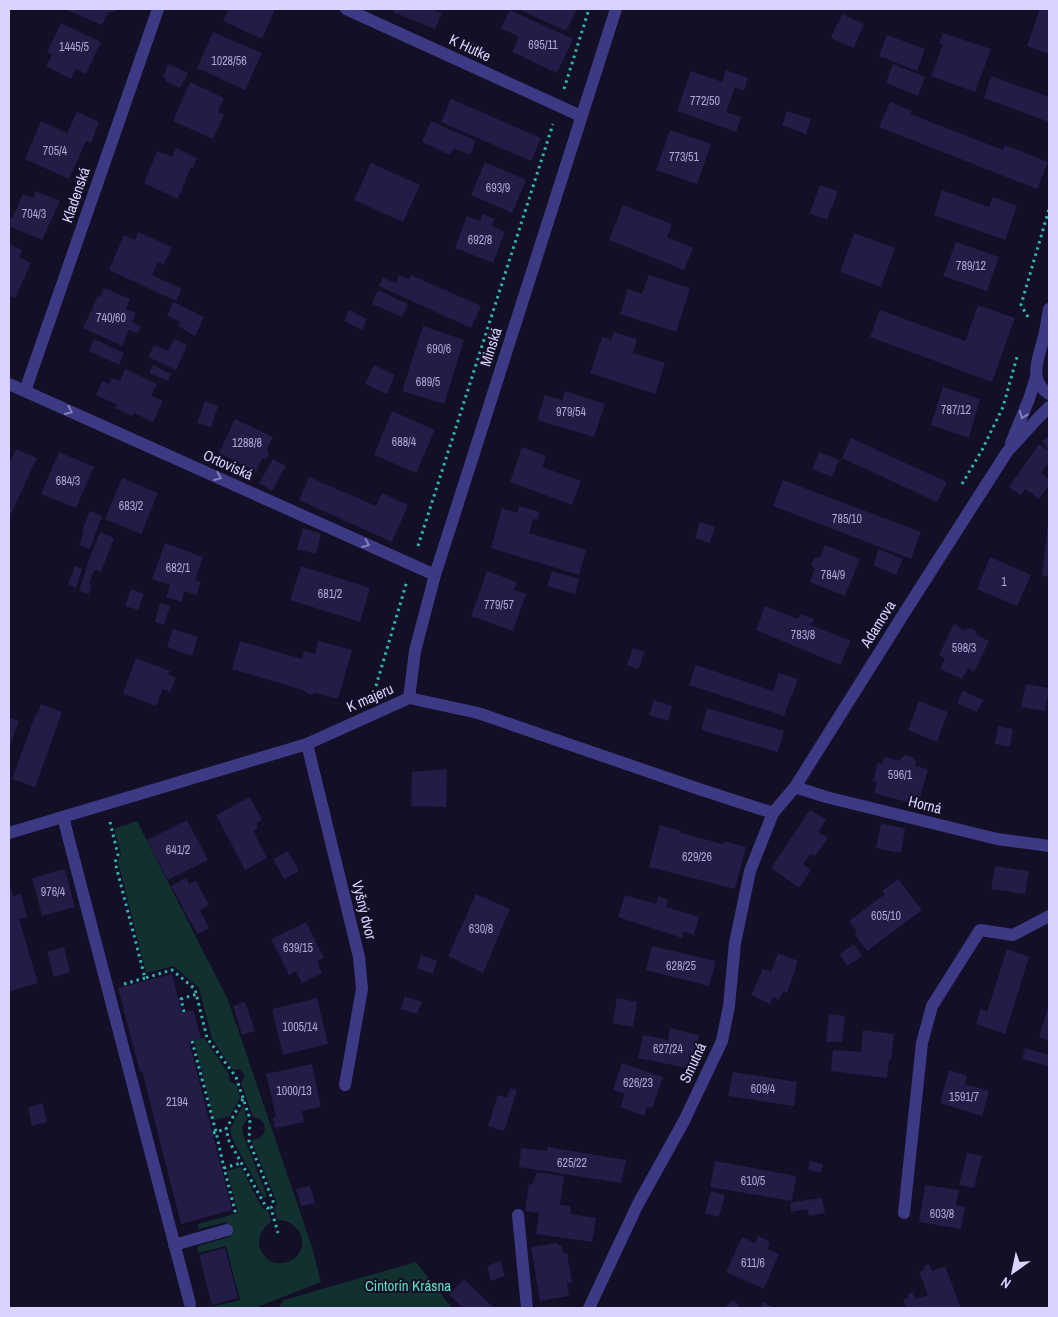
<svg xmlns="http://www.w3.org/2000/svg" width="1058" height="1317" font-family="'Archivo Narrow',sans-serif">
<style>
.green{fill:#12302f}
.building{fill:#241b47}
.lines{fill:none;stroke-linecap:round;stroke-linejoin:round}
.path{stroke:#2fb8b0;stroke-width:3;stroke-dasharray:2.5 4;stroke-linecap:butt}
.lane{stroke:#3d3a85;stroke-width:12}
.street{stroke:#3d3a85;stroke-width:12}
.oneway{stroke:#837fbc}
.labels{text-anchor:middle;stroke-width:4;stroke-linejoin:round;paint-order:stroke}
.number-label{font-size:12px;fill:#aca6d1}
.street-label{font-size:15px;fill:#d9d4ff;stroke:#130f26}
.park-label{font-size:15px;fill:#5fe0c0;stroke:#130f26}
</style>
<rect width="100%" height="100%" fill="#130f26"/>
<path class="green" d="M137,821L228,1000L312,1247L321,1282L255,1308H200L210,1306L211,1307L240,1300L226,1246L198,1253L197,1247L201,1245L229,1237L226,1222L199,1229L198,1224L238,1213L227,1171L241,1167L261,1206L263,1209L268,1211L271,1222C260,1230 254,1244 264,1255C268,1261 274,1264 281,1263C310,1262 309,1221 278,1220L274,1209L277,1203L251,1140C268,1140 270,1119 253,1117L241,1083C247,1077 244,1072 238,1069L233,1070L212,1039L199,988L173,966L146,973L118,861L121,854L114,829Z
M204,1038L229,1074C228,1080 230,1083 236,1084L240,1098L230,1116L214,1120L194,1040Z
M243,1105L247,1119L242,1127L243,1134L267,1196L264,1198L233,1140L230,1129Z
M416,1262L452,1308H278L284,1300Z"/>
<path class="building" d="M65,9H115L116,11L108,13L102,25Z
M229,9H275L262,39L223,21Z
M395,9H430L442,13L435,29L393,12Z
M518,9H577L566,31Z
M1040,9L1049,10V54L1027,46Z
M510,10L573,39L557,73L512,52L519,37L501,28Z
M842,14L864,24L854,48L831,38L837,23L838,24Z
M61,23L101,42L86,74L76,69L71,79L46,66L52,55L47,52Z
M213,32L262,53L245,90L197,68Z
M943,33L991,49L975,92L931,76L943,44L939,43Z
M887,35L925,49L917,71L879,56Z
M462,37L484,47L478,59L457,49Z
M168,64L188,73L180,88L165,81L166,78L163,77Z
M893,64L925,77L918,96L886,83Z
M726,70L748,78L744,91L735,87L726,112L741,117L736,132L677,111L691,71L722,82Z
M991,76L1049,97V122L984,98Z
M190,82L224,98L218,112L224,115L213,139L173,121Z
M451,99L541,138L531,161L441,122Z
M890,102L912,111L910,114L1003,150L1005,145L1048,162L1037,189L879,127Z
M787,111L811,119L806,134L782,125Z
M77,112L99,122L91,143L86,141L69,179L25,159L41,121L67,133Z
M431,121L476,141L470,155L454,148L450,155L422,142Z
M670,130L711,144L697,184L656,170Z
M176,148L197,158L193,168L191,167L178,199L144,183L157,151L172,157Z
M485,162L526,180L512,213L471,195Z
M371,163L420,185L403,222L354,200Z
M820,185L838,191L827,220L810,213Z
M942,190L989,207L993,197L1017,206L1005,240L934,215Z
M36,191L60,201L42,240L9,226V217L12,218L23,194L33,198Z
M623,205L672,224L667,237L693,248L684,270L609,240Z
M483,214L495,219L492,226L505,232L493,263L455,248L467,216L480,221Z
M138,232L172,247L164,265L158,262L152,275L182,289L176,301L109,270L124,235L135,240Z
M854,233L895,248L881,287L840,272Z
M956,242L999,257L987,291L943,276Z
M9,244L22,250L19,257L31,263L15,298L9,295Z
M399,275L409,279L411,275L481,306L471,328L379,286L383,278L396,283Z
M649,275L690,288L676,332L620,314L628,289L642,294Z
M104,288L130,299L126,309L136,313L132,322L141,326L138,333L129,330L122,346L83,328L98,296L100,297Z
M378,290L408,304L402,317L372,304Z
M173,302L204,317L195,336L178,326L180,322L167,316Z
M978,305L1015,318L992,382L870,337L880,310L965,341Z
M349,310L367,319L362,330L344,321Z
M423,326L464,340L444,404L402,391Z
M614,332L637,339L633,353L665,363L655,394L590,373L602,337L611,340Z
M94,339L124,353L119,365L89,351Z
M174,339L187,345L176,370L148,357L154,345L168,351Z
M153,365L171,374L168,381L149,373Z
M374,365L395,375L387,394L365,384Z
M125,369L157,384L151,396L163,401L153,422L134,413L132,416L115,408L117,405L96,395L102,381L109,384L112,378L120,381Z
M943,387L980,399L969,438L931,425Z
M565,391L605,404L594,437L537,420L545,395L562,400Z
M205,401L218,406L211,427L197,423Z
M392,411L435,430L416,473L374,455Z
M235,419L273,437L267,449L269,454L267,458L262,459L256,472L219,453Z
M1049,436V449L1048,450L1042,441Z
M851,438L947,482L937,502L842,458Z
M1039,444L1049,452V462L1041,473L1049,479V485L1039,499L1025,489L1021,495L1009,487Z
M522,447L546,456L542,467L581,481L572,505L510,482Z
M16,449L37,458L9,518V464Z
M59,452L94,467L76,508L41,494Z
M819,452L839,460L832,477L812,469Z
M273,459L286,466L272,491L259,483Z
M309,477L376,506L382,493L408,505L392,542L299,500Z
M122,478L158,493L141,534L105,519Z
M783,480L921,532L911,559L773,506Z
M519,506L540,512L538,520L533,519L529,533L586,550L579,575L491,548L502,508L517,513Z
M90,511L102,516L90,549L79,545L84,532L82,531Z
M700,522L715,527L710,543L695,538Z
M1048,524H1049V577L1042,576Z
M303,528L321,534L316,554L297,549Z
M100,532L114,538L101,572L94,570L89,584L92,585L89,594L79,591L87,567H86Z
M165,543L203,557L195,580L201,582L196,595L185,591L181,602L166,597L170,585L152,579Z
M825,545L860,559L845,596L810,582L815,569L811,564L814,558L820,557Z
M879,549L903,559L896,575L873,565Z
M990,557L1031,575L1017,606L977,589Z
M75,566L82,569L76,588L68,585Z
M301,566L370,588L360,622L290,600Z
M487,571L517,582L514,590L526,594L513,631L471,616Z
M552,571L579,579L575,594L547,586Z
M131,589L144,594L138,610L125,606Z
M160,603L170,606L164,625L155,622Z
M765,606L798,619L800,614L814,619L811,625L851,641L840,665L756,630Z
M954,624L964,630L970,628L975,630L977,635L989,641L974,672L968,668L962,679L940,669L945,658L939,655Z
M173,629L198,637L192,656L167,647Z
M240,641L302,659L304,651L315,654L318,641L352,650L338,699L316,693L310,695L303,690L232,669Z
M633,648L645,652L638,669L627,665Z
M136,658L170,671L168,674L176,678L170,692L163,689L156,706L123,693Z
M696,665L773,691L779,673L798,679L784,716L689,685Z
M1026,684L1049,688L1045,711L1021,707Z
M963,691L983,700L977,712L957,703Z
M654,700L672,706L668,721L649,715Z
M919,701L948,712L937,742L908,730Z
M41,704L62,712L35,787L12,779L36,713H38Z
M707,708L784,731L778,752L701,730Z
M9,718L19,721L9,748Z
M998,726L1013,729L1010,747L995,744Z
M906,755L913,757L916,762L915,766L928,769L918,805L874,793L877,782L873,781L878,762L882,764L884,757L900,761L901,758Z
M447,769L446,807L411,806L412,772Z
M250,797L262,820L256,823L258,828L253,831L267,858L245,870L216,815Z
M810,810L826,820L818,832L828,838L815,856L810,854L803,864L811,870L799,888L771,868Z
M187,820L208,860L168,880L147,840Z
M881,824L905,828L901,853L876,848Z
M660,825L681,831V833L723,844L724,841L746,847L735,889L649,867Z
M288,851L299,871L284,879L273,859Z
M995,866L1029,871L1025,894L991,889Z
M65,869L75,907L42,916L32,878Z
M186,878L189,884L196,881L209,905L200,910L209,928L197,934L171,886Z
M898,879L922,910L867,951L855,935L857,932L849,921L885,894L882,891Z
M9,882L13,896L21,894L27,917L19,919L38,983L11,991L9,984Z
M476,894L510,909L483,973L448,956Z
M625,895L656,904L658,896L668,900L666,907L699,917L694,935L684,931L682,938L618,917Z
M306,922L324,958L317,961L322,973L302,983L296,971L289,975L271,939Z
M854,944L862,956L847,966L840,954Z
M652,946L716,961L709,986L646,970Z
M64,947L70,972L54,977L47,952Z
M1007,949L1029,957L1005,1034L976,1024L981,1009L987,1012Z
M778,953L798,961L787,993L783,991L779,1000L773,997L770,1004L751,995L763,969L771,972Z
M421,955L437,961L433,974L417,968Z
M172,974L182,1013L193,1010L197,1024L201,1039L189,1041L232,1210L181,1224L142,1071L140,1072L118,988Z
M405,996L422,1002L417,1014L400,1009Z
M317,998L328,1044L283,1055L272,1009Z
M617,998L637,1002L633,1027L613,1023Z
M245,1002L255,1031L242,1035L233,1006Z
M1049,1005V1041L1039,1037Z
M829,1014L845,1016L842,1042H826Z
M670,1028L698,1035L699,1036L692,1069L638,1058L643,1035L668,1040Z
M863,1030L894,1034L891,1060H889L887,1078L831,1071L833,1050L861,1052Z
M1025,1048L1049,1055L1048,1066L1022,1059Z
M622,1063L663,1077L652,1108L647,1107L644,1116L620,1107L625,1094L613,1090Z
M312,1064L321,1107L302,1111L304,1122L275,1128L273,1118L276,1117L266,1074Z
M949,1070L967,1076L965,1084L989,1091L982,1116L940,1103Z
M733,1072L797,1082L794,1106L728,1096Z
M510,1088L517,1091L504,1131L488,1126L498,1095L507,1098Z
M42,1103L47,1122L32,1126L28,1108Z
M548,1147L626,1160L621,1183L519,1167L521,1148L547,1151Z
M967,1153L982,1156L974,1188L959,1185Z
M715,1161L796,1176L792,1201L710,1187Z
M810,1161L823,1164L821,1173L808,1170Z
M537,1172L564,1176L560,1205L571,1206L570,1214L596,1218L592,1242L536,1234L539,1213L525,1211L529,1184L532,1185Z
M925,1185L959,1190L956,1205L965,1207L961,1229L919,1222Z
M310,1186L315,1203L301,1206L296,1189Z
M711,1191L725,1195L719,1217L705,1213Z
M822,1198L825,1213L809,1216L807,1209L791,1212L790,1203L806,1200Z
M758,1236L770,1242L767,1249L779,1254L764,1289L726,1272L742,1237L755,1243Z
M556,1243L562,1247L563,1253H567L572,1283H567L569,1296L540,1301L531,1247Z
M225,1248L238,1298L212,1305L199,1255Z
M500,1261L505,1276L491,1281L487,1266Z
M929,1264L932,1271L945,1266L961,1308H906L903,1300L909,1297L908,1294L913,1292L916,1299L928,1295L919,1272L925,1269L924,1266Z
M464,1279L494,1308H463L449,1295Z
M733,1300L741,1308H724Z
M763,1302L775,1308H760Z"/>
<g class="lines">
<path class="path" d="M564,89L589,9
M1028,317L1021,305L1049,209
M962,484L982,450L1003,407L1017,357
M418,546L553,124
M376,686L407,581
M110,822L118,855L115,862L145,978L172,970L195,989L207,1038L236,1077L250,1119L249,1141L273,1201V1205L271,1208L278,1233
M124,984L145,978
M184,1012L181,999L197,994
M192,1041L216,1132L226,1129
M243,1099L226,1129L229,1141L265,1205L267,1208H271
M213,1133L216,1132L224,1168
M234,1212L235,1211L224,1168L241,1163"/>
<path class="lane" d="M63,817L190,1304
M904,1213L922,1043L932,1006L980,930L1013,935L1049,916
M518,1215L527,1308
M174,1245L227,1230"/>
<path class="street" d="M346,9L581,116
M1049,309C1047,319 1046,330 1043,340C1038,360 1028,380 1049,394
M9,384L435,575
M25,391L158,9
M1011,443L1029,399L1036,377
M409,698L415,651L435,575L616,9
M307,744L359,957L362,989L345,1085
M795,787L826,797L997,839L1049,846
M9,833L307,744L409,698L478,713L699,789L773,813
M589,1308L638,1204L684,1121L722,1041L729,1006L735,943L750,871L773,813L795,787L908,607L1007,452L1039,417L1049,407"/>
</g>
<defs><path id="oneway-chevron" d="M-2-3.5L2.5 0L-2 3.5" fill="none" stroke-width="1.6" stroke-linecap="round" stroke-linejoin="round" transform="scale(1.25)"/></defs>
<g class="oneway">
<use href="#oneway-chevron" transform="translate(69 411) rotate(24)"/>
<use href="#oneway-chevron" transform="translate(1023 415) rotate(112)"/>
<use href="#oneway-chevron" transform="translate(218 477) rotate(24)"/>
<use href="#oneway-chevron" transform="translate(366 544) rotate(24)"/>
</g>
<g class="labels">
<g class="number-label">
<text x="543" y="49">695/11</text>
<text x="74" y="51">1445/5</text>
<text x="229" y="65">1028/56</text>
<text x="705" y="105">772/50</text>
<text x="55" y="155">705/4</text>
<text x="684" y="161">773/51</text>
<text x="498" y="192">693/9</text>
<text x="34" y="218">704/3</text>
<text x="480" y="244">692/8</text>
<text x="971" y="270">789/12</text>
<text x="111" y="322">740/60</text>
<text x="439" y="353">690/6</text>
<text x="428" y="386">689/5</text>
<text x="956" y="414">787/12</text>
<text x="571" y="416">979/54</text>
<text x="404" y="446">688/4</text>
<text x="247" y="447">1288/8</text>
<text x="68" y="485">684/3</text>
<text x="131" y="510">683/2</text>
<text x="847" y="523">785/10</text>
<text x="178" y="572">682/1</text>
<text x="833" y="579">784/9</text>
<text x="1004" y="586">1</text>
<text x="330" y="598">681/2</text>
<text x="499" y="609">779/57</text>
<text x="803" y="639">783/8</text>
<text x="964" y="652">598/3</text>
<text x="900" y="779">596/1</text>
<text x="178" y="854">641/2</text>
<text x="697" y="861">629/26</text>
<text x="53" y="896">976/4</text>
<text x="886" y="920">605/10</text>
<text x="481" y="933">630/8</text>
<text x="298" y="952">639/15</text>
<text x="681" y="970">628/25</text>
<text x="300" y="1031">1005/14</text>
<text x="668" y="1053">627/24</text>
<text x="638" y="1087">626/23</text>
<text x="763" y="1093">609/4</text>
<text x="294" y="1095">1000/13</text>
<text x="964" y="1101">1591/7</text>
<text x="177" y="1106">2194</text>
<text x="572" y="1167">625/22</text>
<text x="753" y="1185">610/5</text>
<text x="942" y="1218">603/8</text>
<text x="753" y="1267">611/6</text>
</g>
<g class="street-label">
<text transform="translate(470 48) rotate(25)" y="5">K Hutke</text>
<text transform="translate(76 195) rotate(-71)" y="5">Kladenská</text>
<text transform="translate(491 347) rotate(-72)" y="5">Minská</text>
<text transform="translate(228 465) rotate(24)" y="5">Ortoviská</text>
<text transform="translate(878 624) rotate(-58)" y="5">Adamova</text>
<text transform="translate(370 698) rotate(-24)" y="5">K majeru</text>
<text transform="translate(925 805) rotate(14)" y="5">Horná</text>
<text transform="translate(364 910) rotate(76)" y="5">Vyšný dvor</text>
<text transform="translate(693 1063) rotate(-65)" y="5">Smutná</text>
</g>
<g class="park-label">
<text x="408" y="1291">Cintorín Krásna</text>
</g>
</g>
<rect width="1058" height="1317" fill="none" stroke="#d9d4ff" stroke-width="20"/>
<g transform="translate(1013 1272) rotate(213)" stroke="#130f26" stroke-width="4" paint-order="stroke">
<path d="M0-4L9 19L0 12L-9 19Z" fill="#d9d4ff"/>
<text y="-8" font-size="14" font-weight="bold" text-anchor="middle" fill="#d9d4ff">N</text>
</g>
</svg>
